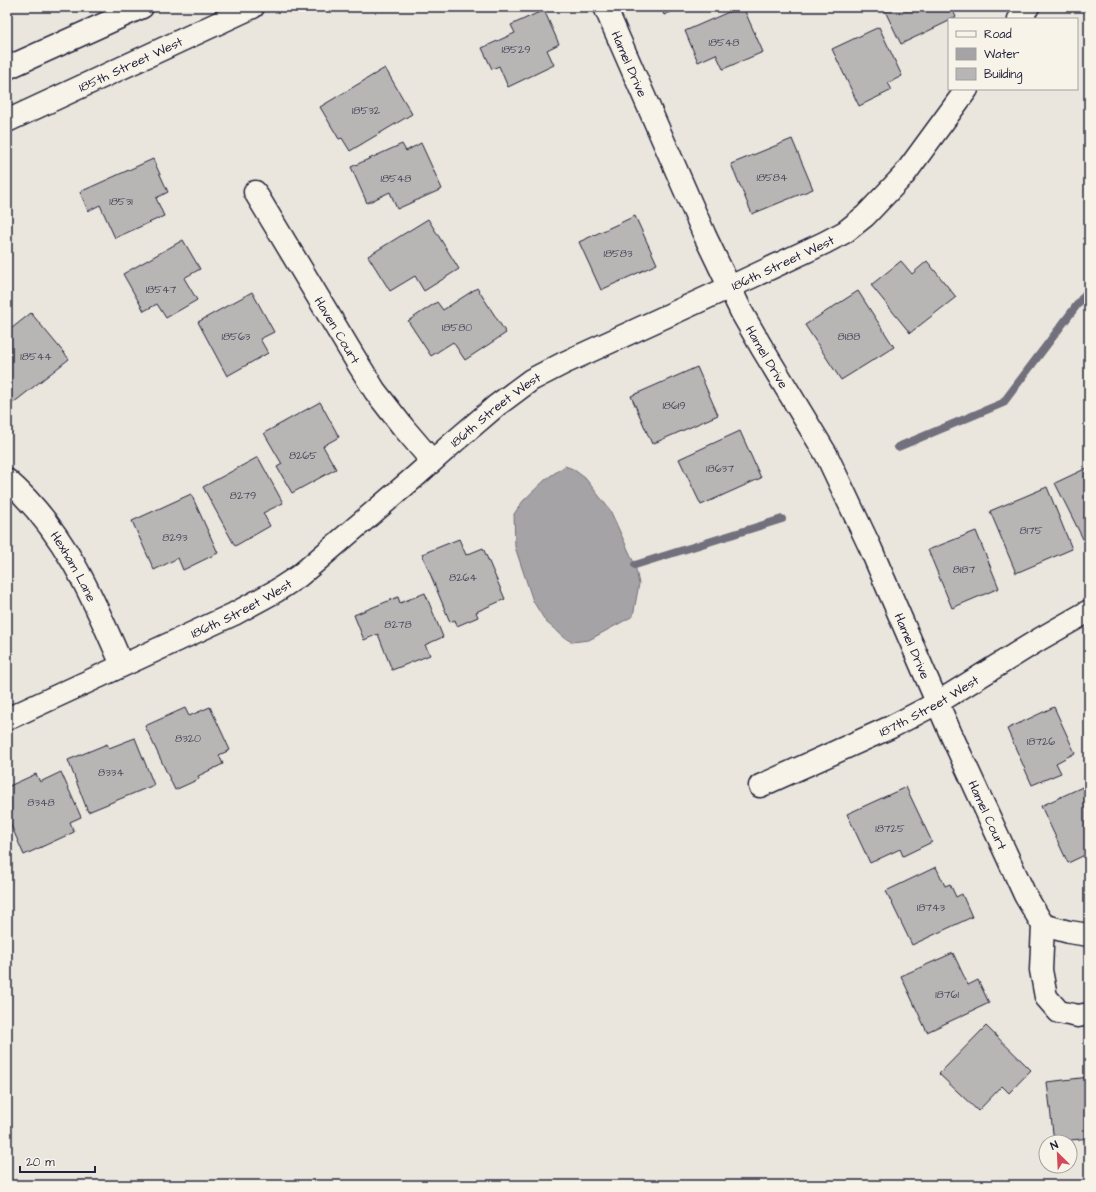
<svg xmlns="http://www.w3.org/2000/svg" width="1096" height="1192" font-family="'Architects Daughter',sans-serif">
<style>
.water{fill:#a6a3a6;stroke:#716f7b}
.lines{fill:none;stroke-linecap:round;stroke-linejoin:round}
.stream{stroke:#716f7b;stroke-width:8}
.building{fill:#b8b6b5;stroke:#22223b}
.street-casing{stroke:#22223b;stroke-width:25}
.secondary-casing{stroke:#22223b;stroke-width:25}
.street{stroke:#f7f3e8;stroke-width:22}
.secondary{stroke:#f7f3e8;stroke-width:22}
.labels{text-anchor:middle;stroke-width:4;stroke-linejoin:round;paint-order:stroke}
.number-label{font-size:11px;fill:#48475a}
.street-label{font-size:13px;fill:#22223b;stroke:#f7f3e8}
</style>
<rect width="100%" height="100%" fill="#eae6de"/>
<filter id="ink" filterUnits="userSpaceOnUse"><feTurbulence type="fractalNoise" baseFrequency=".025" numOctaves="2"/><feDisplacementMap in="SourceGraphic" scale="8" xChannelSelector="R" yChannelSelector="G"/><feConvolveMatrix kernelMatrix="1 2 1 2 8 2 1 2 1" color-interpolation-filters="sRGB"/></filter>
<g filter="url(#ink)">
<path class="water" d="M565,466L573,469L585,478L610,510L635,565L639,584L633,616L589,640L572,642L565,638L546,622L533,601L515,547L514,514L523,501L546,479Z"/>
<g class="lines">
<path class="stream" d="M898,447L1003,403L1089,289
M635,565L782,519"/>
</g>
<path class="building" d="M661,7H683L664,15Z
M740,7H743L763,52L723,69L716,54L698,62L685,31Z
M883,7H951L956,17L949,19V21L901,44Z
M544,10L559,44L547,50L554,65L508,87L499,66L492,69L482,48L515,33L511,25Z
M879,27L902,76L888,83L892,90L859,106L832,49Z
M385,68L412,114L350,151L342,138L339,139L320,107Z
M792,139L813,189L752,214L731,164Z
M421,143L442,189L397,209L390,192L367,203L351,167L402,144L406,151Z
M153,159L168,192L156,198L164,216L115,238L100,205L88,211L80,192Z
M635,216L657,264L601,290L579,242Z
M428,219L459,269L424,291L415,276L390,291L368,256Z
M183,240L200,269L184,278L197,300L166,318L157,304L144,311L123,274Z
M901,261L912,274L927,261L956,297L910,333L871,285Z
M477,288L506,333L465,360L453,342L431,356L408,321L437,302L443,310Z
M858,291L894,347L841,380L805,325Z
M252,292L274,332L260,339L268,353L227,376L198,322Z
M31,313L69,359L13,403L7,395V352L11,350L7,345V332Z
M697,367L718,415L652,444L631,396Z
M320,402L339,437L323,446L336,469L292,493L277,467L282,464L264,433Z
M740,431L761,478L701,505L679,459Z
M258,457L283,503L263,513L270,526L235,546L203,487Z
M1089,467V536L1083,539L1055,483Z
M1047,487L1072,549L1016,573L990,511Z
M191,494L218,553L183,570L178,558L154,570L132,521Z
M976,531L999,588L952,608L928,550Z
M459,539L466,555L483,548L505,599L476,612L478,617L457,626L455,620L450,622L422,554Z
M425,593L443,637L425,645L430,655L392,670L378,634L364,640L354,615L398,597L400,603Z
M210,707L230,750L219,755L223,764L198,776L199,779L175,790L145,726L185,708L189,716Z
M1054,707L1075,753L1056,763L1061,773L1032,785L1007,729Z
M135,738L154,785L88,812L68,760L107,744L109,748Z
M61,772L81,817L70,822L74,832L24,855L7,816V787L36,774L40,782Z
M1089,784V853L1068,863L1041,806Z
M906,787L932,842L903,856L900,849L870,863L847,814Z
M936,867L945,886L950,884L956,897L962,894L972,917L912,945L886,891Z
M953,953L968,985L978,980L989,1003L927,1032L901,976Z
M986,1026L1031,1070L1009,1093L1002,1086L978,1111L939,1074Z
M1089,1077V1138L1054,1142L1047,1082Z"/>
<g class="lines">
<defs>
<g id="street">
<path id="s1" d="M605,7L705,236L742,313L762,348L826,454L870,547L950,732L1025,895L1043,925L1041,970L1046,997L1059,1012L1078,1016L1089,1014"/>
<path d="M1019,19L1028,7"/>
<path id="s2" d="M255,192L354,357L375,391L403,427L432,461"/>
<path id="s3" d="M7,480C64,529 93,598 122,665"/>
<path id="s4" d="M7,719L234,614L276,591L299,576L417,475L454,442L496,406L531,380L564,363L730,287L824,243L845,232L865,216L904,175L967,89"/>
<path id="s5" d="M760,786L891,727L937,703L1040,639L1089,611"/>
<path d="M1043,925L1069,932L1089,935"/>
</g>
<g id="secondary">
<path d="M7,68L142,7"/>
<path id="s6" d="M7,121L253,7"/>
</g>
</defs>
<use href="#street" class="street-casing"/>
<use href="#secondary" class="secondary-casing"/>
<use href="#street" class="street"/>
<use href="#secondary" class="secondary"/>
</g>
</g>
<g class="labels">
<g class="number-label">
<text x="724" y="46">18548</text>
<text x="516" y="53">18529</text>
<text x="366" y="114">18532</text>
<text x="772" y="181">18584</text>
<text x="396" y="182">18548</text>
<text x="121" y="205">18531</text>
<text x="618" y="257">18583</text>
<text x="161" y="293">18547</text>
<text x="457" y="331">18580</text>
<text x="236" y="340">18563</text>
<text x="849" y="340">8188</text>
<text x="36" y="360">18544</text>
<text x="674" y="409">18619</text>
<text x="303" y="459">8265</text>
<text x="720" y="472">18637</text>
<text x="243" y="499">8279</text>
<text x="1031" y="534">8175</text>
<text x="175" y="541">8293</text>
<text x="964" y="573">8187</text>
<text x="463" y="581">8264</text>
<text x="398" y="628">8278</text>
<text x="188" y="742">8320</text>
<text x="1041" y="745">18726</text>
<text x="111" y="776">8334</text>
<text x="41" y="806">8348</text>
<text x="890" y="832">18725</text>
<text x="931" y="911">18743</text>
<text x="947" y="998">18761</text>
</g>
<g class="street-label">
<text dy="5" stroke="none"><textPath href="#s6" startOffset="136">185th Street West</textPath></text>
<text dy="5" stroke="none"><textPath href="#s1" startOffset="62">Hamel Drive</textPath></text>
<text dy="5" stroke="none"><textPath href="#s4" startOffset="907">186th Street West</textPath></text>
<text dy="5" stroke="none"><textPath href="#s2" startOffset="161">Haven Court</textPath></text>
<text dy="5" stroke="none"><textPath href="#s1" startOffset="386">Hamel Drive</textPath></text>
<text dy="5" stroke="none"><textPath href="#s4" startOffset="583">186th Street West</textPath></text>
<text dy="5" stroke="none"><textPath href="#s3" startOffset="110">Hexham Lane</textPath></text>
<text dy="5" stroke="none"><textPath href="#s4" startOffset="259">186th Street West</textPath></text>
<text dy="5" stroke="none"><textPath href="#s1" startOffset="710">Hamel Drive</textPath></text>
<text dy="5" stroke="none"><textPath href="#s5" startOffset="187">187th Street West</textPath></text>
<text dy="5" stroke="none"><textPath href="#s1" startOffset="895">Hamel Court</textPath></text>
</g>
</g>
<rect width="1096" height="1192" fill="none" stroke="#f7f3e8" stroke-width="24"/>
<rect x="12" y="12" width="1072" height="1168" fill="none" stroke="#22223b" stroke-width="1.5" filter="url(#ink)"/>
<rect x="948" y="18" width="130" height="72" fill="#f7f3e8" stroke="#a29fa3"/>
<rect x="956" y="31" width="20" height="6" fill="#f7f3e8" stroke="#a29fa3"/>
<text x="984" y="38" font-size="12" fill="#22223b">Road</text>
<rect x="956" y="48" width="20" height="12" fill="#a6a3a6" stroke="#a29fa3"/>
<text x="984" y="58" font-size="12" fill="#22223b">Water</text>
<rect x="956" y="68" width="20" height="12" fill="#b8b6b5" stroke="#a29fa3"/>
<text x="984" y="78" font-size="12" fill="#22223b">Building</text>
<g transform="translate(1058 1154) rotate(336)"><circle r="19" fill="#f7f3e8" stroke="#a29fa3"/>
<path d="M0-3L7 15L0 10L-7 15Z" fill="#d1495b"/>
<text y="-6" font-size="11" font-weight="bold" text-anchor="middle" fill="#22223b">N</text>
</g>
<path d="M20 1166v6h75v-6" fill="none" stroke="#22223b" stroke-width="2"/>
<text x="26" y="1166" font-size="12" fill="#22223b" stroke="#f7f3e8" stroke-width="3" paint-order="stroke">20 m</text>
</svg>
